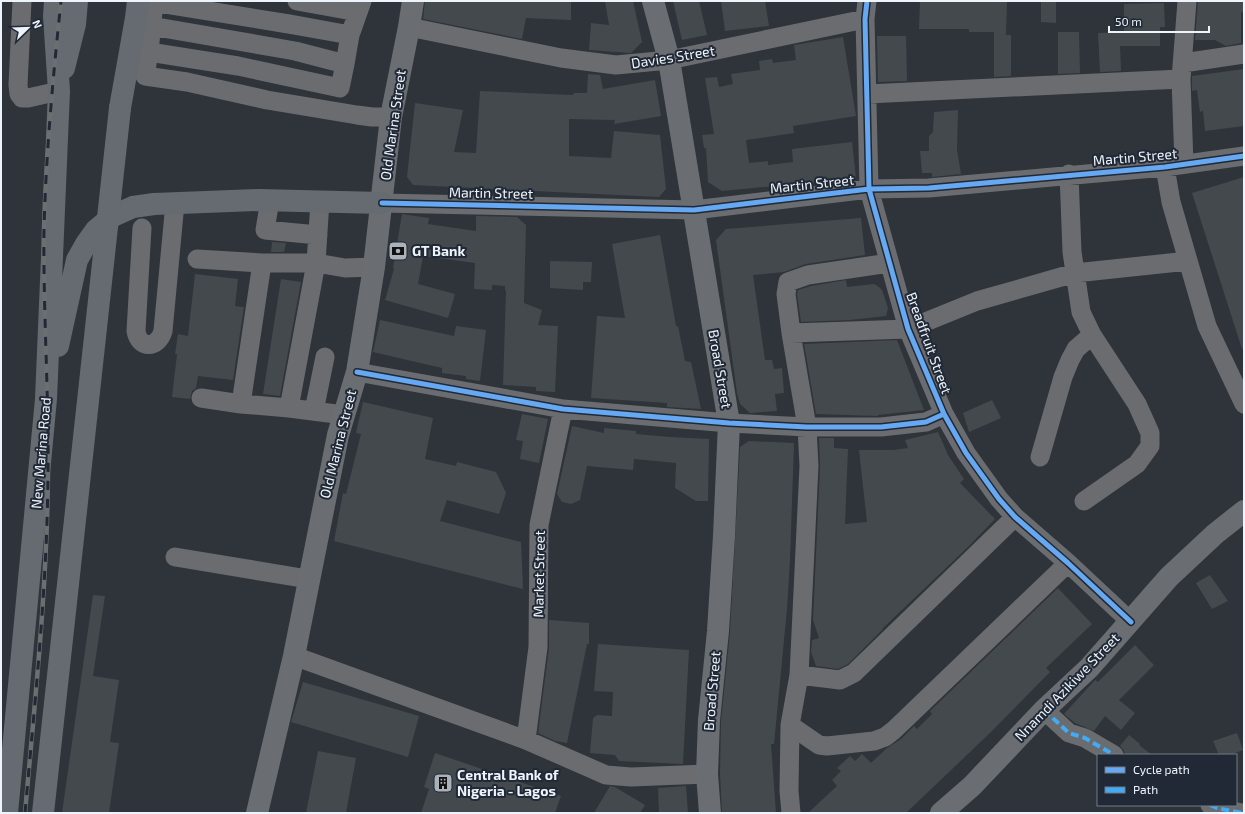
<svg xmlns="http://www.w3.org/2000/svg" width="1245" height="814" font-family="'Exo 2',sans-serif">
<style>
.building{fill:#44494e}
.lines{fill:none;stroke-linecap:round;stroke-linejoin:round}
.minor{stroke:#6a6c70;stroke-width:19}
.major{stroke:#6a6e72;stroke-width:22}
.highway{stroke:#656b70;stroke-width:22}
.rail-casing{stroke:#6a6f71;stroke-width:4.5}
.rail{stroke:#202935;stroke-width:3;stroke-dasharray:9;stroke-linecap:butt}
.highway-bridge{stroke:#656b70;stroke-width:22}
.quiet{stroke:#42abf6;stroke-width:4;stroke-dasharray:8 4;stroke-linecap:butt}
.cycleway-casing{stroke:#202935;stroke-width:8}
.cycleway{stroke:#66a8f1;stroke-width:5}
.labels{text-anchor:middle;stroke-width:4;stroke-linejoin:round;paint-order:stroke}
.street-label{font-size:14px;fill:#eef4fc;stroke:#202935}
.poi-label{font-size:14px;font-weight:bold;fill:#eef4fc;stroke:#202935;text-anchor:start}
</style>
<rect width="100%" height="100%" fill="#2e343a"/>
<path class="building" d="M425,1H571V20L526,18L522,39L423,19Z
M605,1H633L642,42L631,53L589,50L591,23L609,25Z
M673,1H699L707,35L682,40Z
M721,1H765L769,26L725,31Z
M920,1H1007L1006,35H1011V76L994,77V32H969V29H919Z
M1041,1H1056V23L1041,22Z
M1198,1H1244V13L1241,12V43L1226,46L1215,40H1195Z
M1164,3L1165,27H1160V46H1120L1121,71L1100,72L1098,33L1123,32L1124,31V4Z
M1058,32H1079L1080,73L1058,74Z
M877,36H906L907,81L878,82Z
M843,37L856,116L793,126L794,133L746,140L749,163L768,161V165L793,162L792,149L852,142L856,178L796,185V184L722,191L708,182L706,148H704L702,135L714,134L705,78L717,77L719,87L733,84L731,74L760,70L759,61L772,59L773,63L796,60L794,45Z
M1244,69V126L1205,131L1203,111L1200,112L1197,90L1192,91V76Z
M588,74L600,75L603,89L655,80L661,116L614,124L615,120L569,119V156L611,158L614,131L660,135L666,189L659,197L413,185L407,177L415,103L463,110L454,152L476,153L480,91L573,95L574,93H587Z
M958,110L957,150L961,174L932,177V173H922L920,151H929V136L933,132L934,112Z
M1244,177V348L1242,349L1192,193Z
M402,214L429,218L428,224L476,231V216L517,217L526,225L524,303L542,310L538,325L558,326L555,392L536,391V387L503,385L506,291L505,290V286L492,285V290L474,289L475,263L423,256L418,284L455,294L448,318L385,300L394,269L393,268Z
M861,218L865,255L806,264L784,272L753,275L765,360H772L774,369L782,368L784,393L775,394L777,411L750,413L740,404L737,393L716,240L726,229Z
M660,235L676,326H678L685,361L691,362L701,409L667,407V403L591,398L597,316L625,318L612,244Z
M272,242L286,243L284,252H271Z
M550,261L592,262L591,282H583V290L550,288Z
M195,274L238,279L235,306L244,307L233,380L198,376L196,388L192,391L190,399L172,397L177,354H175L178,334L188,336Z
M281,279L301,282L280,396L263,394Z
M846,280L847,287L874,284L879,287L882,290L888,308L886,316L850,320L801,322L797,294L798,290L811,286Z
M380,320L454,336L456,326L486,330L480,381L466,379V376L442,373V368L373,352Z
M897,340L924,410L878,415V416L816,414L804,344Z
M992,400L1001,418L969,432L963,413Z
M363,402L433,418L425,459L456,466L457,462L496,472L506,493L499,514L447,500L440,521L521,542L523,589L334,541L343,493L346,494L361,434L356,433Z
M522,414L548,419L539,463L520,459L523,441L516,440Z
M572,426L604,433V428L636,431V434L670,437L709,439L708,501H696L675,488L676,463L634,459L633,470L587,466L580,500L571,504L562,502L557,494Z
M938,432L948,455L964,479L960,483L995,519L968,547L883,628V629L848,664L838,669L816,666L811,652L812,640L819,638L813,620L820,467L819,438H834V448L848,449L845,524L867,522L859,450H893L908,448L905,440Z
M749,441L794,443L790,560L787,609L774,744H771L776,813H722L720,774L721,721L730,632L740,447Z
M1210,575L1228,601L1212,609L1196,583Z
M1058,588L1092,624L1046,668L1050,672L991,732L906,813H808L837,786L832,780L841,771L837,768L850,756L855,761L862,754L871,763L887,748L901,739L914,726L917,729L932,714L930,711Z
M93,595L105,596L93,676L119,680L110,742L119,743L109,813H62Z
M549,620L589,623V644H587L567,743L555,741L538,733L549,648Z
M598,644L689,650L683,764L619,761L615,755L590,753L593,718L597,715L612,716L613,692L594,691Z
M1135,645L1154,665L1119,700L1135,713L1121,730L1105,716L1094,731L1075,723L1064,714L1095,680L1098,682Z
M303,682L419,716L408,757L291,722Z
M1237,733L1243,750L1230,755H1219L1213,741Z
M1129,735L1140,744L1139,745L1152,755L1125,754L1123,749L1120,746Z
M318,751L356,758L346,813H306Z
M435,753L561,796L555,813H421L429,789L424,787Z
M610,786L615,787L645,805L640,813H594Z
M686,786L688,813H659L658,788Z"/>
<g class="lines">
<path class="minor" d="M22,1L18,85L19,94L22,98H28L59,91
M154,1L149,52L145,76L187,82L267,100L357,115L372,117H391
M297,1L358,12
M867,1L865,19L869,189L908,329L944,414L966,453L999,499L1015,517L1068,563L1131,622
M153,2L289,24L350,35
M151,26L295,51L345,64L350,35L362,1
M409,27L561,58L616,65L669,60L865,19
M149,52L238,66L340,88L345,64
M1183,63L1244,54
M867,94L1181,79
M1184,164L1181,79L1187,1
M1165,167L1171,202L1207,326L1244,404
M1069,174L1072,252L1081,312L1092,335L1137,404L1150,433V446L1137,464L1084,501
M270,200L265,230L318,235
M382,203L694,210L869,189L929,188L1165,167L1244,156
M142,228L136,331C139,349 158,349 163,331L175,203
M197,259L262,263H316L320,201
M262,263L241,404L289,408
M791,333L786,294L788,282L808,275L889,263
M357,372L563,409L729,423L807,427H881L926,422L944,414
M201,398L241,404
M314,411L325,357
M344,415L289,408L316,263L345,268L374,267
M1040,457L1063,377L1070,360L1076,349L1092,335
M175,557L308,579
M294,656L526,740L606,775L631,777L707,774
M799,675L840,680L854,673L1015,517
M1044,710L1069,733L1085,738L1114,755
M790,725L819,745L827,746L874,741L885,737L894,730L1068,563
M526,740L538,647L539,525L563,409
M1210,805L1217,808L1242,813
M791,813L789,791L790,725L799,675L809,466L807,427L791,333L908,329L977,301L1075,273L1188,261"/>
<path class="major" d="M653,1L669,60L729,423L724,536L718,631L709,720L707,774L710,813
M257,813L294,656L338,435L357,372L374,267L391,117L409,27L413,1
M941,813L972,786L1044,710L1089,668L1169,577L1215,534L1244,511"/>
<path class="highway" d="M64,68L75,24L77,1
M120,108L136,18L138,1
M58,346L77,260L86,244L96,230L113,216L133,207L154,204L259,200L382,203
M7,813L46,399L59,91L54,16L55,1"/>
<defs>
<path id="rail" d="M25,813C35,700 47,588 48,475C49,393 43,311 44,229C46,153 53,77 61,1"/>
</defs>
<use href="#rail" class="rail-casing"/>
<use href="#rail" class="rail"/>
<path class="highway-bridge" d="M43,813L120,108"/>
<path class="quiet" d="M1044,710L1069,733L1085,738L1114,755
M1210,805L1217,808L1242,813"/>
<defs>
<path id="cycleway" d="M867,1L865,19L869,189L908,329L944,414L966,453L999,499L1015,517L1068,563L1131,622
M382,203L694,210L869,189L929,188L1165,167L1244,156
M357,372L563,409L729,423L807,427H881L926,422L944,414"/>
</defs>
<use href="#cycleway" class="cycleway-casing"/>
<use href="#cycleway" class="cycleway"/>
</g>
<defs>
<symbol id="bank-square" viewBox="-11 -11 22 22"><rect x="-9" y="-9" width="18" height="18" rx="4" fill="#abb1b8" stroke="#202935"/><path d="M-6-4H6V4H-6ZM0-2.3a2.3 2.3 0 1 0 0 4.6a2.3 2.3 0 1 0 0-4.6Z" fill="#111"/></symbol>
<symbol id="building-square" viewBox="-11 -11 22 22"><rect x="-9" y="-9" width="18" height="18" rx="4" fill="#abb1b8" stroke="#202935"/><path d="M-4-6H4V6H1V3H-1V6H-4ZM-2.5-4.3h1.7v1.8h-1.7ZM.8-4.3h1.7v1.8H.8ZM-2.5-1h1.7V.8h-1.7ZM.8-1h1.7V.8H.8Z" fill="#111"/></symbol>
</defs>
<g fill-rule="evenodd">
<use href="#bank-square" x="387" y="240" width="22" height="22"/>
<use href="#building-square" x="432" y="772" width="22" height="22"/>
</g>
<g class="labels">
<g class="street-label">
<text transform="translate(673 57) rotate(-9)" y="5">Davies Street</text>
<text transform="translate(393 125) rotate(-82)" y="5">Old Marina Street</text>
<text transform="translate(1135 157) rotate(-5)" y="5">Martin Street</text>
<text transform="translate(812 184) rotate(-6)" y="5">Martin Street</text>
<text transform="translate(491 193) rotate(1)" y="5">Martin Street</text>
<text transform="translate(929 343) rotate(70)" y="5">Breadfruit Street</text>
<text transform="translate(720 369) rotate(80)" y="5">Broad Street</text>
<text transform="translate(338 444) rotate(-76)" y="5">Old Marina Street</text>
<text transform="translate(41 453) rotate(-85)" y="5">New Marina Road</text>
<text transform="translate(539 574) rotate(-89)" y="5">Market Street</text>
<text transform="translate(1067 687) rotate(-46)" y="5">Nnamdi Azikiwe Street</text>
<text transform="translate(712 691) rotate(-85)" y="5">Broad Street</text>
</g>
<g class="poi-label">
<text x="412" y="256">GT Bank</text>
<text x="457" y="780">Central Bank of<tspan x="457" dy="16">Nigeria - Lagos</tspan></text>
</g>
</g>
<rect width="1245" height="814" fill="none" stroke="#eef4fc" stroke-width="4"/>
<rect x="1097" y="754" width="140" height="52" fill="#202935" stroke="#727a85"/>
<rect x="1105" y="767" width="20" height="6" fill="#66a8f1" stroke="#727a85"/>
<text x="1133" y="774" font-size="12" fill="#eef4fc">Cycle path</text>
<rect x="1105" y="787" width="20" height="6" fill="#42abf6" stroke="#727a85"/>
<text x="1133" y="794" font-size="12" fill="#eef4fc">Path</text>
<g transform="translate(28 28) rotate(67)" stroke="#202935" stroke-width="3" paint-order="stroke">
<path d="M0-3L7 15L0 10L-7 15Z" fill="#eef4fc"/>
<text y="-6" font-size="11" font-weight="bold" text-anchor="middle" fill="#eef4fc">N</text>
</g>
<path d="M1109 26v6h100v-6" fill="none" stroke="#eef4fc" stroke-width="2"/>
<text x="1115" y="26" font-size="12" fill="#eef4fc" stroke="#202935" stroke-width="3" paint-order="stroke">50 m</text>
</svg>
